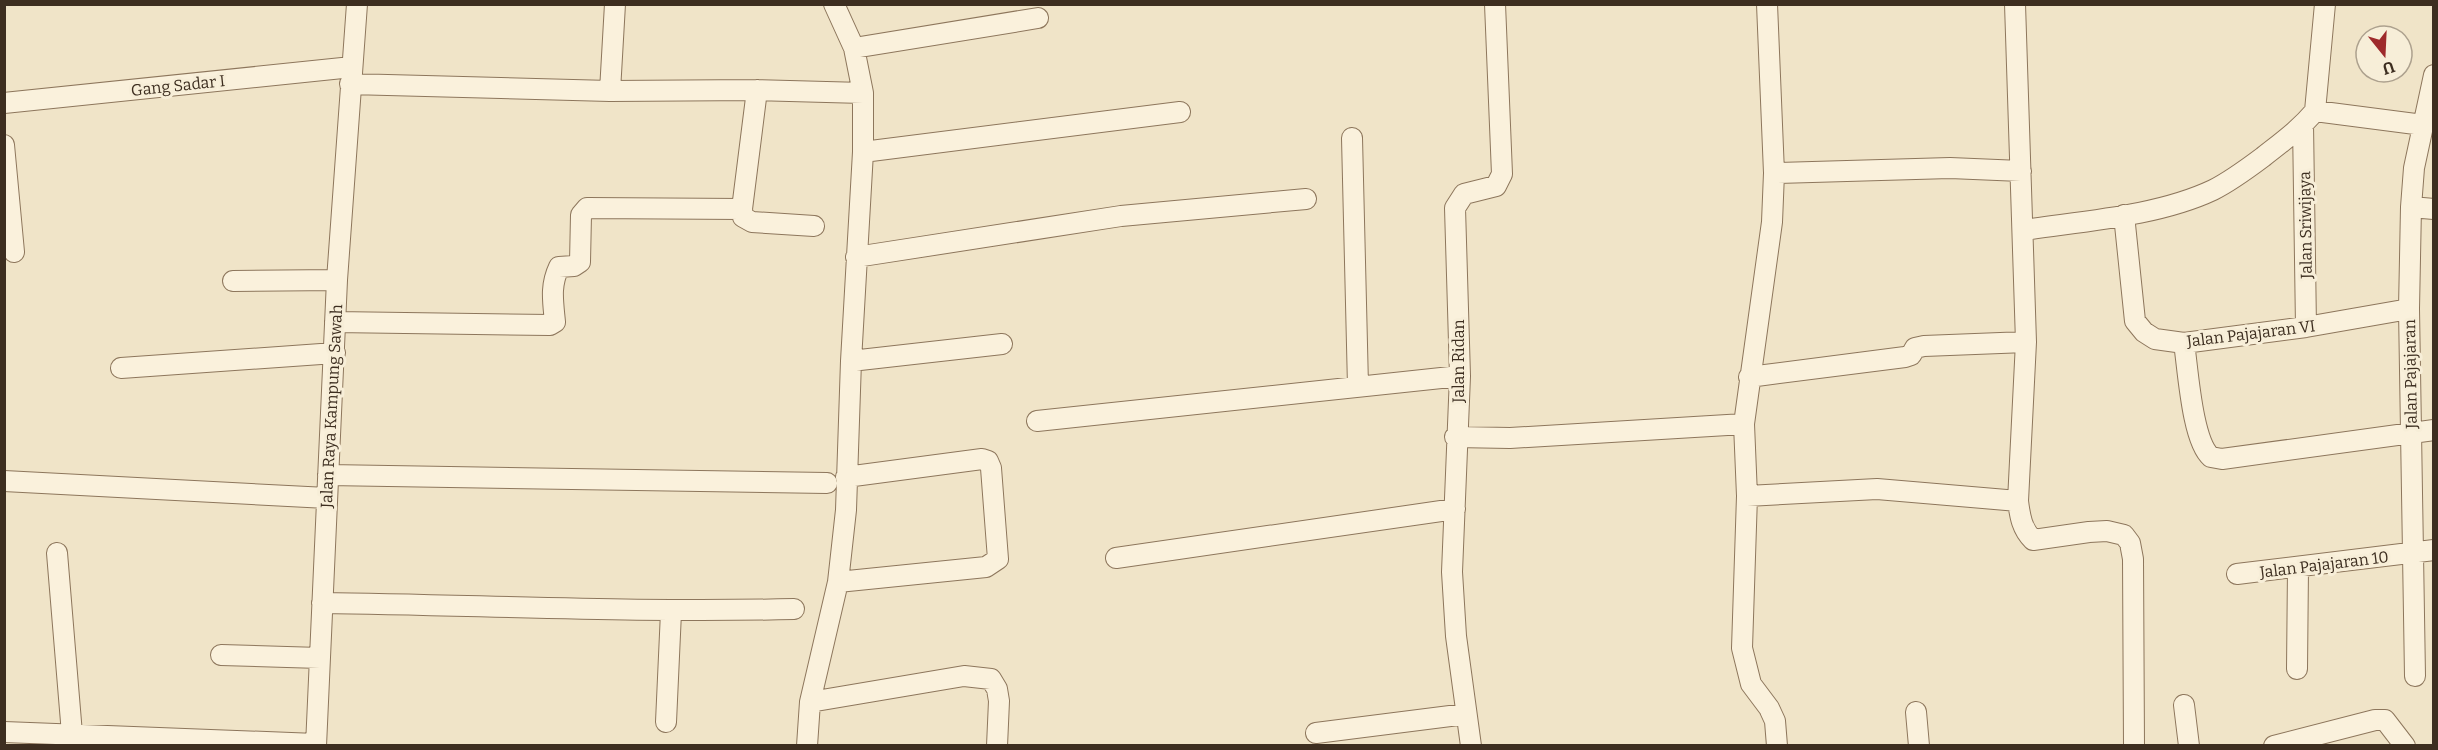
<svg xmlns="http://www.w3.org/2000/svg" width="2438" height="750" font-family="Bitter,serif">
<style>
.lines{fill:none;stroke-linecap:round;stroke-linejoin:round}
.minor-casing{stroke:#8d765c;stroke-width:22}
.minor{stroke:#faf1dc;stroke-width:20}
.labels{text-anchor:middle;stroke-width:6;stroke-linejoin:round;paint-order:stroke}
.street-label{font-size:16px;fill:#3d2e20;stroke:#f7eed8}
</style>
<rect width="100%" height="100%" fill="#f0e4c8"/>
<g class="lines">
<defs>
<path id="minor" d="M1767,4L1774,173L1772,222L1744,424L1747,496L1742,648L1751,684L1769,708L1775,721L1777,746
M2015,4L2026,342L2018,501C2020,517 2022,529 2033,540L2089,532L2107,531L2124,535L2130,543L2133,559L2134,746
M854,48L1038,18
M350,84L610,91L757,90L863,93
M610,91L615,4
M4,103L352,67
M2315,111L2325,4
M2303,124L2306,327
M1352,138L1358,386
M4,145L14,252
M863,152L1180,112
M1774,173L1950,168L2021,171
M2411,207L2434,209
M742,209L743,217L752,222L814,226
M2124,215L2135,321L2144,332L2155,339L2184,343L2306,327L2409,309
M2024,230C2084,221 2158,216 2213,190C2231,181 2247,169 2263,157C2282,142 2300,129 2315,111L2423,125
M856,257L1121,216L1306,199
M233,281L337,280
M335,322L550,325L555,322C553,301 550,286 559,267L574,266L580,262L581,215L587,208L742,209L757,90
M2184,343C2188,369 2192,441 2211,457L2222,459L2434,430
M851,361L1002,344
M121,368L335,353
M1749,377L1905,357L1911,355L1915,348L1924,346L2026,342
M1037,421L1460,376
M1455,437L1510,438L1744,424
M328,475L827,483
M4,481L327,498
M1747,496L1877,489L2018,501
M57,553L72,734
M1116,558L1455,509
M2237,574L2434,550
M838,582L986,567L998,559L991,468L988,461L982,459L846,477
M322,603C480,605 637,613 794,609
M221,655L320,658
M2297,669L2298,568
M2415,676L2409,309L2411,207L2414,168L2434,75
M810,702L964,676L991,679L997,689L999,701L997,746
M2184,705L2189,746
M1916,712L1919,746
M666,722L671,612
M4,732L316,744
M1316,733L1466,714
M316,746L337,280L357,4
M807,746L810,702L838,582L846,510L851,361L863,152V93L854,48L834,4
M1471,746L1456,636L1452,572L1460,376L1455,208L1464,194L1496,186L1502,174L1495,4
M2274,746L2375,720H2385L2405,746"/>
</defs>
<use href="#minor" class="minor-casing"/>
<use href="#minor" class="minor"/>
</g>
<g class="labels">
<g class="street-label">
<text transform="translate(178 85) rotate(-6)" y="6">Gang Sadar I</text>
<text transform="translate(2305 225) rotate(-91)" y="6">Jalan Sriwijaya</text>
<text transform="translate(2251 333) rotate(-7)" y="6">Jalan Pajajaran VI</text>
<text transform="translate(1458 361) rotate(-90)" y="6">Jalan Ridan</text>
<text transform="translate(2410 374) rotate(-91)" y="6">Jalan Pajajaran</text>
<text transform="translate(331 406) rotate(-87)" y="6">Jalan Raya Kampung Sawah</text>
<text transform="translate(2324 564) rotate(-7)" y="6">Jalan Pajajaran 10</text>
</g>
</g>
<rect width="2438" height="750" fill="none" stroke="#3d2e20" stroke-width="12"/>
<g transform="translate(2384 54) rotate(162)"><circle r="28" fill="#f7eed8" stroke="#ada18e" stroke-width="1.5"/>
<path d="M0-4.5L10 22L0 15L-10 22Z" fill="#9e2a2b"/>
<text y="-9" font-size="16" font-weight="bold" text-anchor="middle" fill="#3d2e20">U</text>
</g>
</svg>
